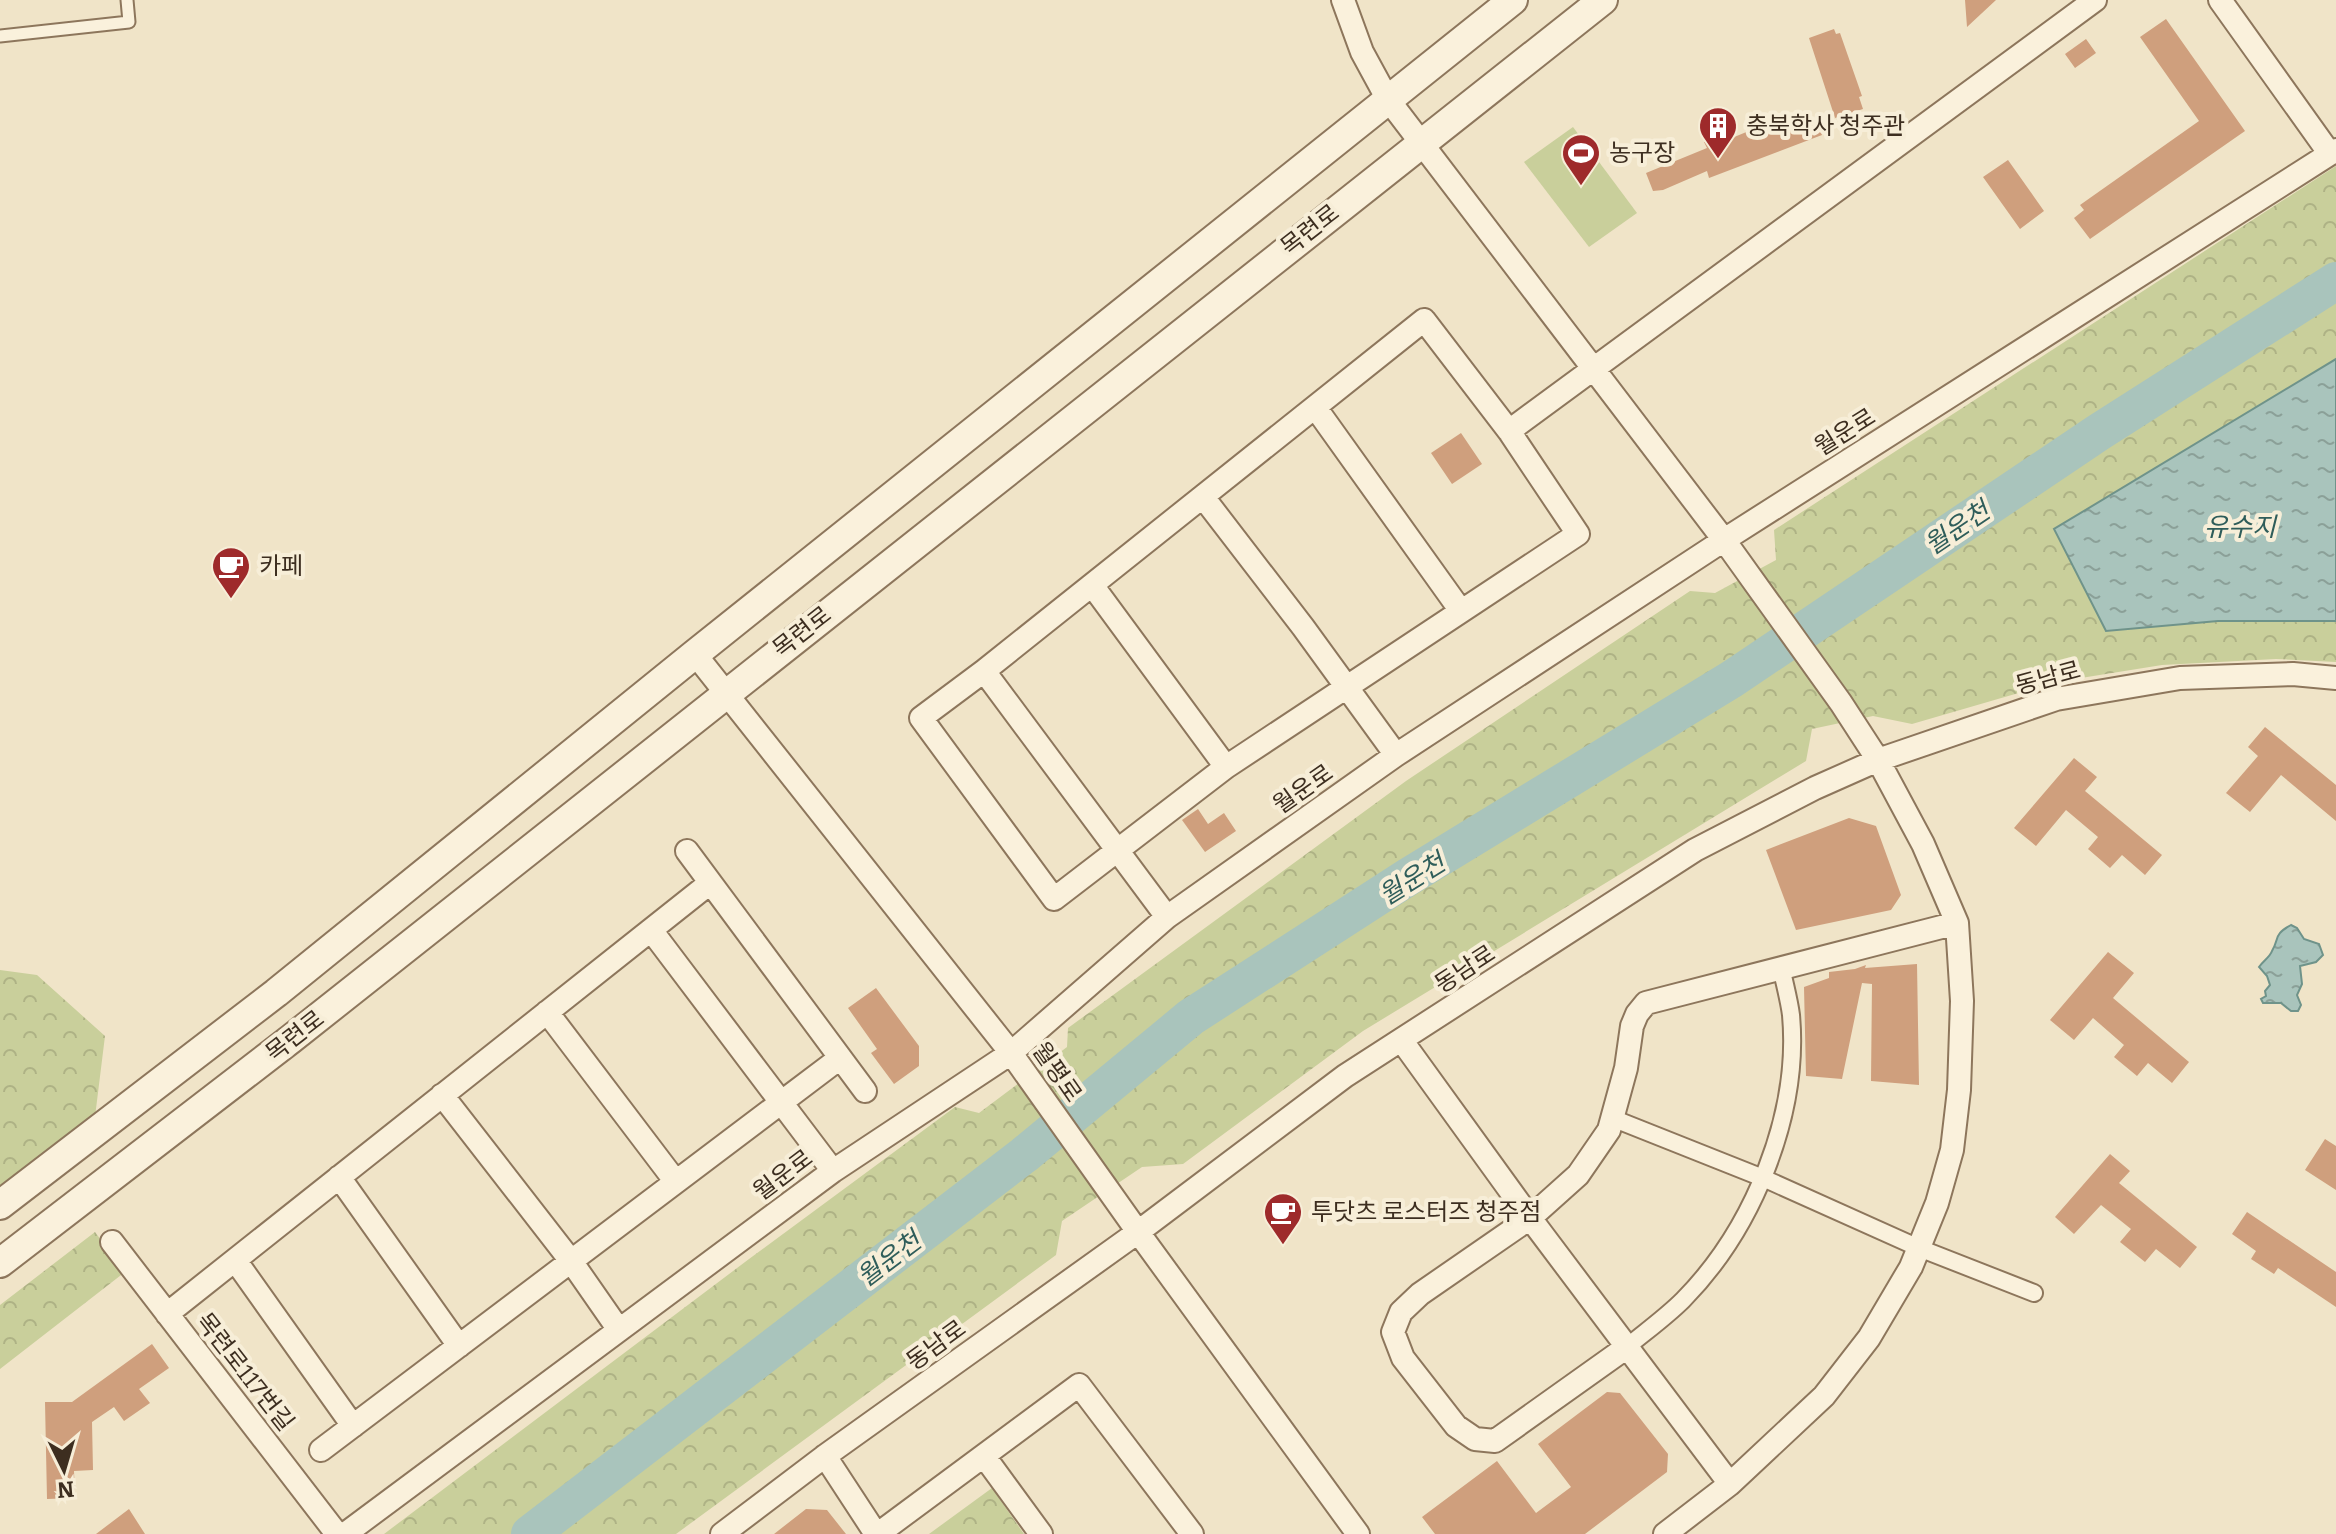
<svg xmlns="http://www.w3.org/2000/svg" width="2336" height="1534" font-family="Bitter,'Noto Sans KR',serif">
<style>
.forest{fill:url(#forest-crowns)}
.pitch{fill:#c9cf9b}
.water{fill:url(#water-ripples);stroke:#6f938a;stroke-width:2}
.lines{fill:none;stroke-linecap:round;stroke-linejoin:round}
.river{stroke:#a9c4bc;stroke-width:38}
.building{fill:#cf9f7d}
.service-casing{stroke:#8d765c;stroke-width:15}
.pedestrian-casing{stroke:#8d765c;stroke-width:20}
.minor-casing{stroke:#8d765c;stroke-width:26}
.tertiary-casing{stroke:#8d765c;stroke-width:32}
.service{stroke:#faf1dc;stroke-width:11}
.pedestrian{stroke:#faf1dc;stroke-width:16}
.minor{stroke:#faf1dc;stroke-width:22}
.tertiary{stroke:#faf1dc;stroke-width:28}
.labels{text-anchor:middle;stroke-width:8;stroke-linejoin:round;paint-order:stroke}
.poi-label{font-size:24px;fill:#3d2e20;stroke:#f7eed8;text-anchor:start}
.street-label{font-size:24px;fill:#3d2e20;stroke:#f7eed8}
.water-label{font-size:26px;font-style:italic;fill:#2f5d5a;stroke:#f7eed8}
</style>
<defs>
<pattern id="forest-crowns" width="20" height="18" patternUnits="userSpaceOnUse" patternTransform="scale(2)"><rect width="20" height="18" fill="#c9cf9b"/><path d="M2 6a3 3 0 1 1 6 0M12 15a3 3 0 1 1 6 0" fill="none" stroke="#aeb285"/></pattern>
<pattern id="water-ripples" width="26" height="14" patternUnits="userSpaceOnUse" patternTransform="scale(2)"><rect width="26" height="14" fill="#a9c4bc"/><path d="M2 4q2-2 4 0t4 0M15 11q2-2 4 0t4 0" fill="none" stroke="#8ba098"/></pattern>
</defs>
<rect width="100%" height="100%" fill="#f0e4c8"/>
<path class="forest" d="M2336,166V662L2276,659L2162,665L2056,682L1912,724L1873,716L1812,729L1806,761L1363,1031L1183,1164L1142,1167L1062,1221L1056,1255L676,1534H384L749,1259L955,1107L979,1113L1067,1047L1068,1028L1406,781L1690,591L1715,593L1776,560L1774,530Z
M0,970L37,975L105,1036L94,1125L0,1191Z
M95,1232L125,1272L0,1369V1305Z
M992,1488L1024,1534H929Z"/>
<path class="pitch" d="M1573,127L1637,213L1589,247L1524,162Z"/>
<path class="water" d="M2336,359V621H2218L2106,631L2054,529Z
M2291,925L2297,928L2304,939L2319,944L2323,955L2316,962L2300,966L2302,984L2297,995L2301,1005L2298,1011H2291L2281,1003H2263L2261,999L2266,996L2265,991L2270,985L2267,976L2259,967C2263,961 2270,957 2272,951C2280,937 2273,935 2291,925Z"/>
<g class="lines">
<path class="river" d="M530,1534L1024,1155L1191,1017L1408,877L1732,679L2099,432L2336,281"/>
</g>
<path class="building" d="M1965,0H1996L1967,27Z
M2166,19L2245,131L2090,239L2074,218L2084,210L2080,205L2199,121L2140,37Z
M1834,29L1836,34L1840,33L1862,96L1859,97L1863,109L1835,118L1809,38Z
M2086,39L2096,53L2075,68L2065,54Z
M1783,117L1789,131L1816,120L1822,135L1709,178L1707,171L1663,190L1653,191L1646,173L1707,148L1704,142L1719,136L1722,142Z
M2008,160L2044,211L2020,229L1983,177Z
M1461,433L1482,464L1452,484L1431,453Z
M2265,727L2336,785V821L2281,775L2250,812L2226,793L2258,756L2248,747Z
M2074,758L2097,777L2085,791L2162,855L2145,875L2122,855L2110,868L2088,849L2098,837L2066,810L2036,846L2014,828Z
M1198,809L1208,824L1224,813L1236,831L1205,852L1182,820Z
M1849,818L1876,826L1901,895L1891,910L1796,930L1766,850Z
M2108,952L2134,973L2113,998L2189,1062L2172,1083L2148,1063L2137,1076L2114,1057L2124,1045L2093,1018L2074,1040L2050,1020Z
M1917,964L1919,1085L1871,1081L1872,984L1862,983L1842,1079L1806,1076L1804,987L1829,978V972L1855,969L1866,965L1865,968Z
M876,988L919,1046V1066L894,1084L871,1053L877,1049L848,1008Z
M2325,1139L2336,1146V1190L2305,1170Z
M2110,1154L2130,1171L2119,1183L2197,1247L2180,1268L2156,1249L2145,1262L2120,1242L2131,1229L2101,1205L2074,1234L2055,1217Z
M2247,1212L2336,1272V1307L2278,1268L2274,1274L2251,1259L2256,1251L2232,1234Z
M152,1344L169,1368L139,1389L150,1403L124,1421L114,1407L92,1422L93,1470L74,1471L75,1498L47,1499L45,1402H72Z
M1607,1392L1620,1393L1668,1454L1667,1472L1585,1534H1435L1422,1517L1497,1461L1536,1513L1571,1487L1538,1444Z
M129,1509L145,1534H96Z
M806,1509L827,1510L846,1534H774Z"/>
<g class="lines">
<defs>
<path id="service" d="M0,36L129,22L127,0"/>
<path id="pedestrian" d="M1612,1118L1763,1178L1919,1248L2034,1293
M1627,1347C1645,1332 1666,1317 1683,1300C1753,1229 1800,1115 1791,1015C1789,999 1784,982 1781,966"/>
<path id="minor" d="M1343,0L1362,52L1387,98L1724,540L1841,703L1878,760L1923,844L1957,923L1962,1001L1959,1090L1952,1150L1937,1203L1911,1267L1869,1338L1824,1396L1730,1484L1665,1534
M2220,0L2330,154
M1315,407L1461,611
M1203,497L1303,627L1396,755
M1092,585L1226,767
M695,654L1011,1053L1138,1232L1358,1534
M984,671L921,718L1054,899L1226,767L1578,534L1509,431
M687,851L865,1091
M1167,917L984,671L1424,320L1509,431L2095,0
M651,930L833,1171
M547,1012L676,1182
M1402,1041L1530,1218L1730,1484
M442,1095L571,1261L619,1330
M339,1177L459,1346
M112,1242L337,1534
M235,1260L353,1426
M167,1314L710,883
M1627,1347L1495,1441L1475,1439L1456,1426L1403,1358L1393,1332L1401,1312L1420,1294L1530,1218L1578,1175L1609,1130L1626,1068L1632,1026L1637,1014L1646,1003L1957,923
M321,1450L840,1058
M825,1456L876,1534
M984,1456L1041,1534
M345,1534L833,1171L1011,1053L1167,917L1396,755L1724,540L2336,150
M722,1534L825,1456L1138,1232L1345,1076L1695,850L1815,788L1878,760L2056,699L2180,678L2293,674L2336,678
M878,1534L1079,1385L1192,1534"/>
<path id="tertiary" d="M0,1205L276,993L695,654L1513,0
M0,1263L291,1039L1603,0"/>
</defs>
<use href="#service" class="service-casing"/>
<use href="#pedestrian" class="pedestrian-casing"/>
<use href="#minor" class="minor-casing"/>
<use href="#tertiary" class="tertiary-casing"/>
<use href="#service" class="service"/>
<use href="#pedestrian" class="pedestrian"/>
<use href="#minor" class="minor"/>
<use href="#tertiary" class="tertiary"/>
</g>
<defs>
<symbol id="building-pin" viewBox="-11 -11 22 30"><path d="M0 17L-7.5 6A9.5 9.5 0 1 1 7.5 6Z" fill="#9e2a2b" stroke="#f7eed8"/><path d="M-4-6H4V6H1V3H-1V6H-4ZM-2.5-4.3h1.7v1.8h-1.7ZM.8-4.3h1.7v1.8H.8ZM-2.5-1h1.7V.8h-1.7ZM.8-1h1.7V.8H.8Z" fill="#fff"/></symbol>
<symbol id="stadium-pin" viewBox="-11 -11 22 30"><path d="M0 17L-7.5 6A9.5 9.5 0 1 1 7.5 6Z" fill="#9e2a2b" stroke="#f7eed8"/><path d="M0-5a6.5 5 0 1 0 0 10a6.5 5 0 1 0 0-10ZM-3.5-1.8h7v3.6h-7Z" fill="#fff"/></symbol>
<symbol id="cafe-pin" viewBox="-11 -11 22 30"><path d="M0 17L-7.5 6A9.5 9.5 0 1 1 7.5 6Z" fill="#9e2a2b" stroke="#f7eed8"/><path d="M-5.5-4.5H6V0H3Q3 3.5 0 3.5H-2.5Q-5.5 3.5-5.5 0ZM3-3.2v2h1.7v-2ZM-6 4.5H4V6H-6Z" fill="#fff"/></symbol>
</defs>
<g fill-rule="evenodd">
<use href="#building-pin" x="1696" y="104" width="44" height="60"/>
<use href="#stadium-pin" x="1559" y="131" width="44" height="60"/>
<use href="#cafe-pin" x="209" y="544" width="44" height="60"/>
<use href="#cafe-pin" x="1261" y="1190" width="44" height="60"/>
</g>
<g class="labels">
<g class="poi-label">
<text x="1746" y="134">충북학사 청주관</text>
<text x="1609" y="161">농구장</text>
<text x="259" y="574">카페</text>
<text x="1311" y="1220">투닷츠 로스터즈 청주점</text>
</g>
<g class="street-label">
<text transform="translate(1310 230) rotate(-38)" y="8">목련로</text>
<text transform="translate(1845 432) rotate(-32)" y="8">월운로</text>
<text transform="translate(802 632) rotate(-38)" y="8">목련로</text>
<text transform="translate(2048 678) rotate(-15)" y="8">동남로</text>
<text transform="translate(1303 789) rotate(-35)" y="8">월운로</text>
<text transform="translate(1465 969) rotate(-33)" y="8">동남로</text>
<text transform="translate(295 1036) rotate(-38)" y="8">목련로</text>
<text transform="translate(1057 1072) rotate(55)" y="8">월평로</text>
<text transform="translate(783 1175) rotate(-37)" y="8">월운로</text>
<text transform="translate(936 1345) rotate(-36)" y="8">동남로</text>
<text transform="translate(245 1372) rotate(52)" y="8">목련로117번길</text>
</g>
<g class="water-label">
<text x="2240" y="536">유수지</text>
<text transform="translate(1957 528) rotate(-34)" y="9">월운천</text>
<text transform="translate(1412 879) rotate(-32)" y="9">월운천</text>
<text transform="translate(889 1259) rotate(-37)" y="9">월운천</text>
</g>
</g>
<g transform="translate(64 1470) rotate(175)" stroke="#f7eed8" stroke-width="6" paint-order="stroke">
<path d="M0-6L14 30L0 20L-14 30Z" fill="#3d2e20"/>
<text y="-12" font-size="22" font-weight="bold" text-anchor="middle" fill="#3d2e20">N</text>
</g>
</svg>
